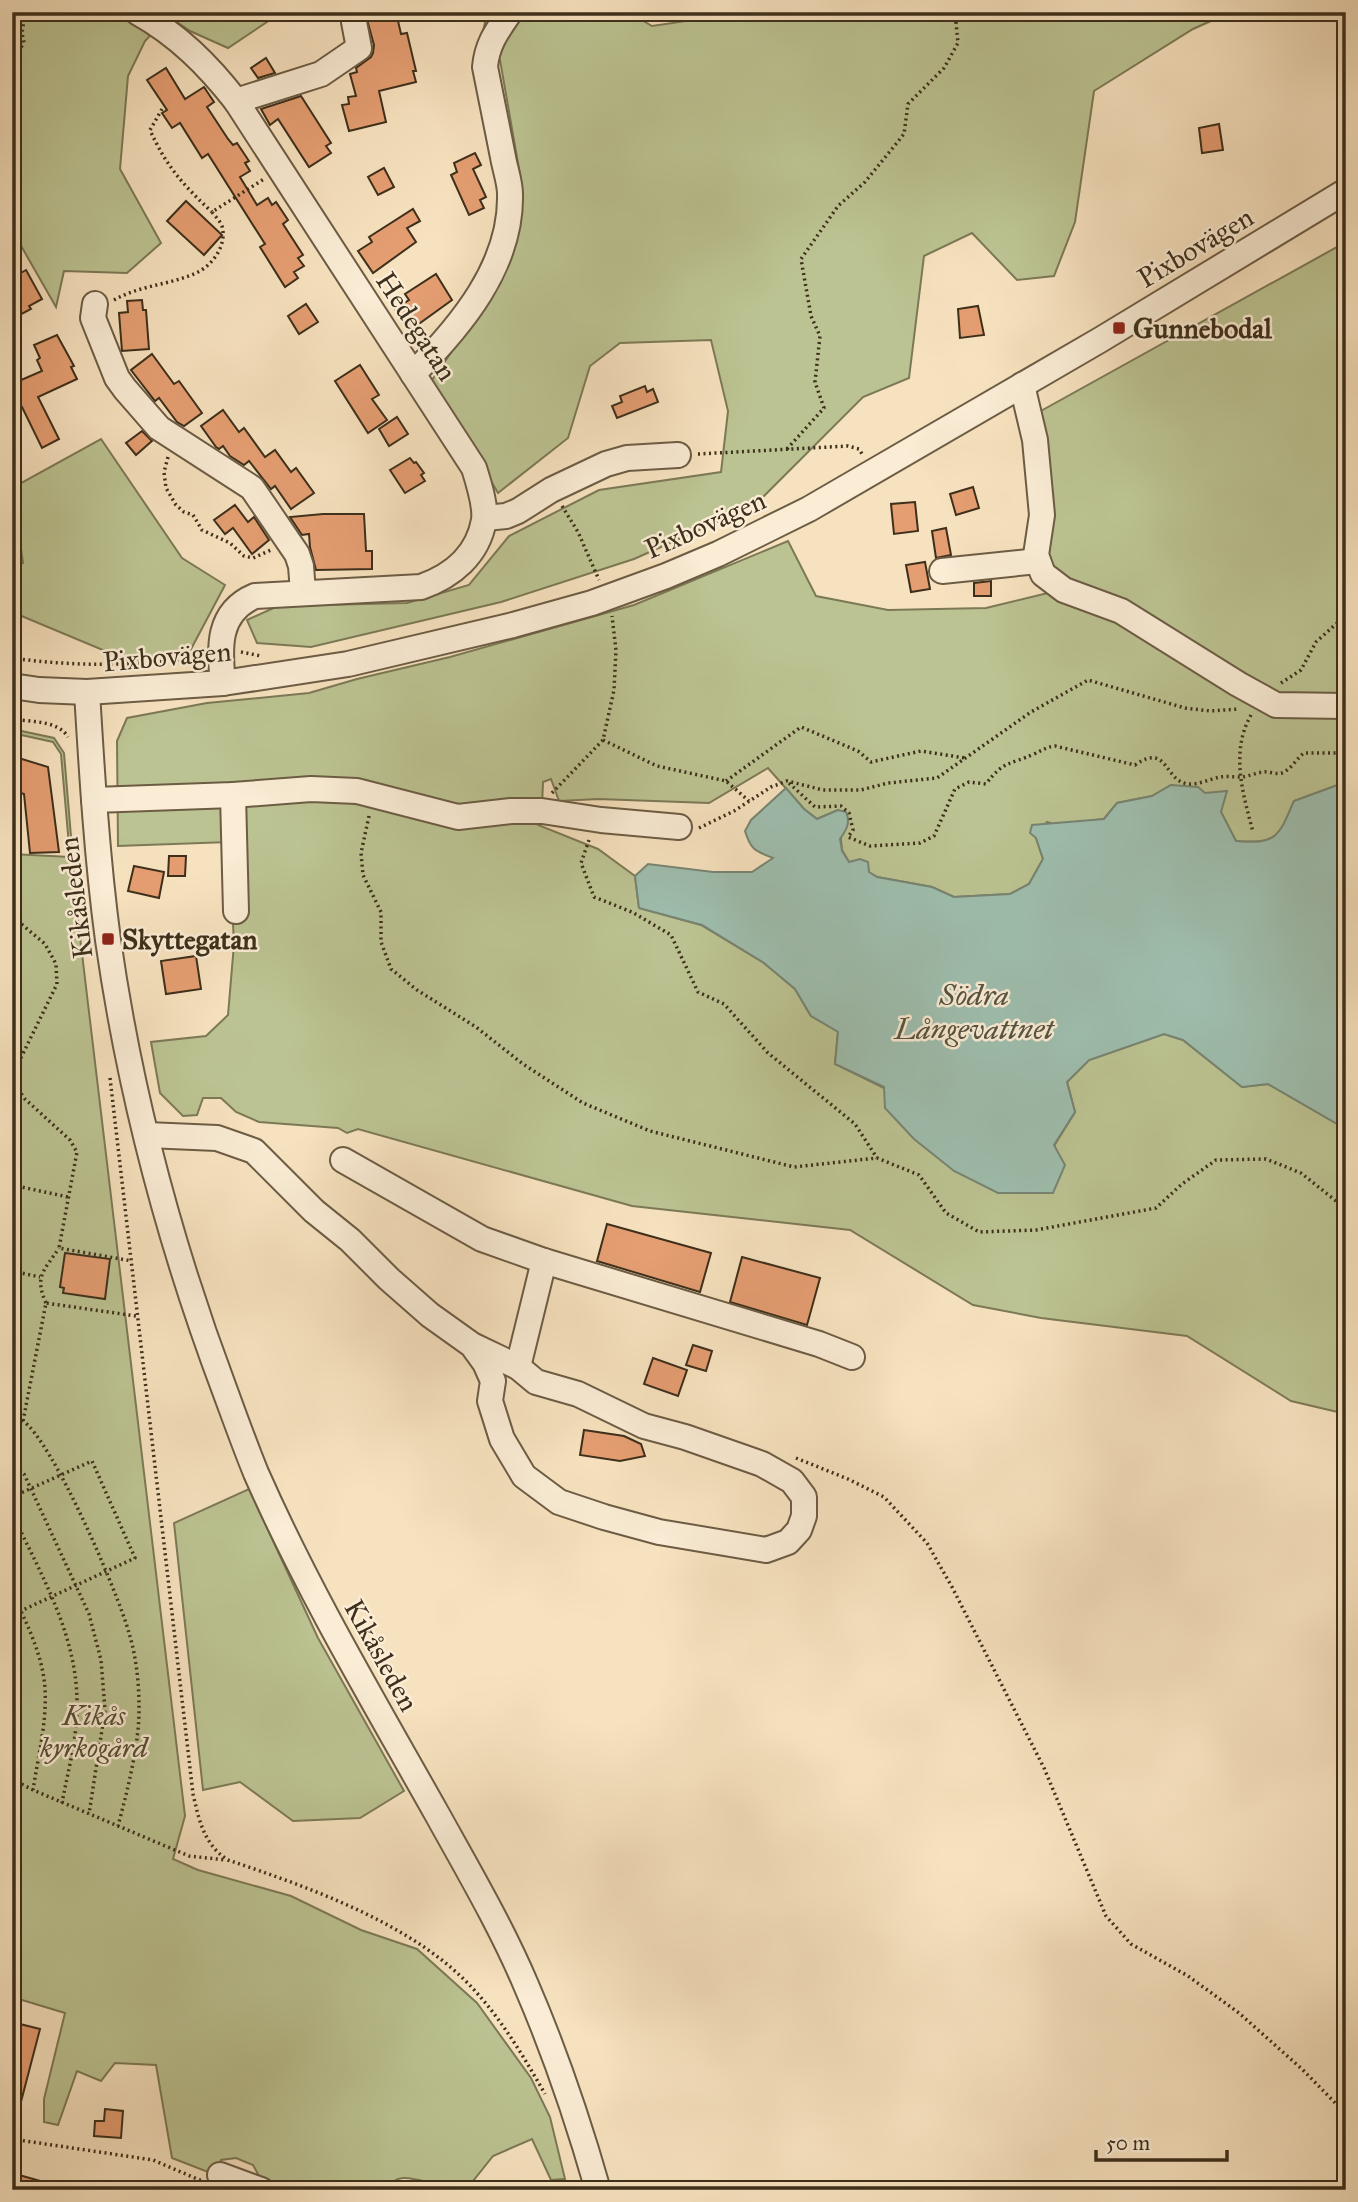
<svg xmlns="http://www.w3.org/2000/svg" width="1358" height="2202" viewBox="0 0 1358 2202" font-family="'IM FELL Great Primer',serif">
<rect width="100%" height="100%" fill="#f7e2bf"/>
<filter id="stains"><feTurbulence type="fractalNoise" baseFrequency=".00286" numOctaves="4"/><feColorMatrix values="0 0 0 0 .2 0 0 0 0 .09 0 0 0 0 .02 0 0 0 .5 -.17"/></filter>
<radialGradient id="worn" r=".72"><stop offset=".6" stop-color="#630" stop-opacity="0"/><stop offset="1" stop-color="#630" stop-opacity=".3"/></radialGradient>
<g fill="#bcc392" stroke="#7c7956" stroke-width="2">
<polygon points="12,12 282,12 228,48 190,31 168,16 145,41 128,76 120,169 161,243 127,273 64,271 56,307 12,230"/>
<polygon points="487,12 628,12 652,26 700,19 700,12 1231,12 1193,29 1094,91 1075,222 1054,276 1017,280 972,233 924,256 909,378 863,397 755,505 634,559 501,602 311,647 257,643 247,620 278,606 407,603 469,585 509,536 599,490 721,472 728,411 711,340 620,343 590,366 568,438 498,493 432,380 485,304 520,220 522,186 500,60 483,32"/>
<path d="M1346,242v540l-52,19c-15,36 -17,43 -58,40l-15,-29 -16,-19 -34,-8 -19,11 -35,7 -13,16 -48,6 -9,-3 -11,16 7,21 -14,25 -19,10 -56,3 -22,-10 -55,-10 -28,-15 -7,-12 -4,-40 -21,9 -13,-10 -36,-41 -59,35 -111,-4 -39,2 -8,-22 -8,3 -1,25 -4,18 60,24 37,27 4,32 62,17 63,38 31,26 16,27 27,15 -3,33 49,24 170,58 21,-34 -8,-30 22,-22 75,-26 19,6 59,47 26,-3 78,45v285l-55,-13 -104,-65 -146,-18 -68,-13 -123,-75 -218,-24 -274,-77 -11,4 -9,-5 -79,-6 -23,-10 -15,-14h-18l-6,17 -14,1 -23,-23 -9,-51 55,-6 22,-21 6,-71 -5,-102 -111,4 -1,-105 10,-23 80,-15 102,-10 48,-14 93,-22 184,-52 154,-64 28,55 72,14 98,-2 62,-15 -9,-181z"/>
<polygon points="101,439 182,558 225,585 190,651 129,661 12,612 12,568 23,563 12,488"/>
<path d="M12,729l42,9 10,15 14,167 107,896 -12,43 25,11 93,26 70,34 56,19 60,54 54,75 19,39 15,62 -14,1 -19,-41 -39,17 -20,25c-10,1 -20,4 -29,4 -19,0 -46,-19 -58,5h-112l-15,-14 -6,-11 -17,-7 -15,2 -4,10 -9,2 -36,-14 -16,-93 -41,-2 -14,18 -24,-10 -19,54 -14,-3v-23l21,-86 -53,-16v-1143l58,3 -9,-103 -8,-12 -41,-9z"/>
<polygon points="249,1489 318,1638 404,1791 360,1818 293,1821 240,1782 203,1790 174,1523"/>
</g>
<path fill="#9ebeae" stroke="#778573" stroke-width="2" d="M1346,782v347l-78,-45 -26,3 -59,-47 -19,-6 -75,26 -22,22 8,30 -21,33 11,20 -12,28h-55l-44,-22 -40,-32 -29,-31 -1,-21 -49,-23 3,-32 -27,-16 -16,-27 -31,-26 -62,-38 -63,-17 -4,-32 13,-12 65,8h39l21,-14c-17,-7 -22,-7 -28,-27l6,-11 35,-32 18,21 13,10 21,-9 8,2c5,11 0,18 -6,27l2,12 7,11 11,-3 8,3 1,10 8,5 55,10 22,10 56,-3 19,-10 14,-25 -7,-21 -6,-5 2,-8 72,-6 13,-16 35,-7 19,-11 27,2 7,6 22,-2 -6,21 15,29c41,4 43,-5 58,-40z"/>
<g fill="#e59e72" stroke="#3d2f1b" stroke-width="2">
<polygon points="365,12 396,12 401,34 407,33 416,71 413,71 416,82 379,91 386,122 349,131 342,105 349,104 348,97 356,96 350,74 357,72 356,68 371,57 373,53 374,45"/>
<polygon points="266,58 275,73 258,78 251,68"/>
<polygon points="166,68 185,99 204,87 214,102 207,107 228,139 233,145 237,143 249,161 245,163 250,171 240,177 257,205 268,198 272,205 276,202 288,220 283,224 303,255 298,258 304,266 294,272 298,278 285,287 260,247 265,244 208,154 202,158 180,123 172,128 162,113 167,110 147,80"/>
<polygon points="301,96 331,143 326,146 331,153 309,167 278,119 270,125 261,109"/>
<polygon points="1219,124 1223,150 1202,153 1199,128"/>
<polygon points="475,153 481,165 473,169 486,197 480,200 484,208 469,215 451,175 457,172 454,163"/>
<polygon points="384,168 394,187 378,195 368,177"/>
<polygon points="186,201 222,235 204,255 167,221"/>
<polygon points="413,209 420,221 407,228 416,242 373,273 358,251 372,242 369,237"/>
<polygon points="26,270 42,299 29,306 31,309 12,319 12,278"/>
<polygon points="436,274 452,300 409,331 395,309 409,300 405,294"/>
<polygon points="142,300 143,310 146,310 149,349 122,351 119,313 128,312 127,301"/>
<polygon points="306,304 318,322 299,334 288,316"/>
<polygon points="978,306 984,335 960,338 958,309"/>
<polygon points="57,335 74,366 71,367 77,379 38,397 59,439 42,448 22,407 18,408 12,396 12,384 42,371 37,360 40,358 34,345"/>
<polygon points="152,354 174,384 179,381 202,413 184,426 177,422 159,398 155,401 131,370"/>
<polygon points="360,365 379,395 372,399 387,420 368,433 335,381"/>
<polygon points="645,386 647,392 653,389 658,402 617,418 612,406 622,402 620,396"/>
<polygon points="223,410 239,432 244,428 265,457 275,450 291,472 296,468 314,493 291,509 275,486 271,489 249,461 244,465 230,456 223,446 219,449 216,447 201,426"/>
<polygon points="397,417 408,434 389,446 379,429"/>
<polygon points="142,431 152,441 136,455 126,443"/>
<polygon points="410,458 414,463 416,462 424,473 421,475 425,481 405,493 390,470"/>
<polygon points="973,487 979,508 956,515 950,494"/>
<polygon points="915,502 918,531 894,534 891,504"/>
<polygon points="235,505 248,522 254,517 269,540 252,554 233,528 225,534 214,520"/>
<polygon points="323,514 364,514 366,551 372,551 372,569 316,570 310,547 309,534 302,535 290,517"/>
<polygon points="946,528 951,555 936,558 932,531"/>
<polygon points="925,562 930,589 911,592 906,565"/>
<polygon points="991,581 991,596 974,596 974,583"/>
<polygon points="12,756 48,767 59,852 30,853 24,794 12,790"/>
<polygon points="169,856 186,856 185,876 168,876"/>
<polygon points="134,866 164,872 159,898 128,891"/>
<polygon points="196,956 201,989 166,994 161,961"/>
<polygon points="607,1224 711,1253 700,1292 597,1261"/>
<polygon points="65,1253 110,1259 105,1299 63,1293 64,1288 60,1287"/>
<polygon points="742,1257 820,1278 807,1325 730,1302"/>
<polygon points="693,1345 712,1351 706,1371 686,1365"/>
<polygon points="653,1358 687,1370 678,1396 644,1384"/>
<polygon points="584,1430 624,1436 641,1444 645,1456 620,1461 580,1455"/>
<polygon points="12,2022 40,2029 17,2117 12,2116"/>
<polygon points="105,2109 123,2111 121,2138 94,2136 95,2121 104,2121"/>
<polygon points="12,2173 58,2186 57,2190 12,2190"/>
</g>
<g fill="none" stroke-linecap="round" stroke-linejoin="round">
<defs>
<g id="minor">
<path d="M137,12c41,23 71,53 99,89l238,367c5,16 12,38 10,52 -6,35 -32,56 -63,67l-166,9c-38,16 -36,52 -32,87"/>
<polyline points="236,101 321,74 359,48 354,22"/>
<polyline points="95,304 93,318 117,378 125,389 159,428 252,488 297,554 301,566 303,592"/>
<path d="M413,374c48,-48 99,-109 97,-180 0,-12 -5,-25 -7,-37 -6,-30 -12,-60 -18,-90 2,-23 12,-36 25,-55"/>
<polyline points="1022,385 1035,440 1042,515 1036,555 1043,574 1064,590 1121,611 1238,684 1276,705 1346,706"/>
<polyline points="485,518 506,516 518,511 551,490 606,464 627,458 678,455"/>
<polyline points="942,571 1038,561"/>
<polyline points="12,686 39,690 87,692 223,683 348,664 513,625 592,603 666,576 718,554 809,509 1100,340 1346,191"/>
<path d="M87,692c5,83 10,166 21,248 22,154 62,305 117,451 10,27 20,55 31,82 52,118 118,229 181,341 31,56 64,112 89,171 29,67 52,135 72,205"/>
<polyline points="233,795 236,911"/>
<polyline points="94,800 233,795 311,789 357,791 458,817 511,811 542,811 601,820 679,827"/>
<polyline points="147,1135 217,1138 254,1151 314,1211 350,1240 389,1279 430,1315 472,1345 518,1367 536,1382 578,1394 644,1426 685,1437 762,1464 792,1481 804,1497 804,1516 799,1530 788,1542 766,1550 659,1532 604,1517 559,1502 524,1476 502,1439 490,1401 493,1381 485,1363 472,1345"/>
<polyline points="343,1160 482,1239 544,1261 819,1344 852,1357"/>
<polyline points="518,1367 544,1261"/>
<polyline points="220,2175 261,2190"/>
</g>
</defs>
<use href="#minor" stroke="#6c5c44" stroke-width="28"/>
<g stroke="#3d2f1b" stroke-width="3.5" stroke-dasharray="2 3.5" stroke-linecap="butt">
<polyline points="186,20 193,12"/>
<polyline points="12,52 19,50 24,43 22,33 24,20 16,12"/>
<path d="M162,109l-12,21c16,36 34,56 62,82"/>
<path d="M114,300c26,-15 57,-15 84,-28 16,-8 29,-28 24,-46 -2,-5 -7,-10 -10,-14l52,-33"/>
<polyline points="787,449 824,408 815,382 820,336 811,316 801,259 838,206 865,182 904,134 908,104 944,68 958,43 955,12"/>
<polyline points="698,454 848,446 859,449 862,454"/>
<polyline points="168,457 164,472 166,488 176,505 184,512 193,515 202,530 230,543 244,556 253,558 271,550"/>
<polyline points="562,506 578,532 599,580"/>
<polyline points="241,652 261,656"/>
<path d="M12,658c64,9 127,8 190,-1"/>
<polyline points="1281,683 1301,670 1316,642 1346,615"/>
<path d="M1251,715c-21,37 -8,79 2,117"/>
<path d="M12,719c18,3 46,1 56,18"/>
<polyline points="603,740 657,766 726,781 749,801"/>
<polyline points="726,781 801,727 858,751 871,762 921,751 965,758"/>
<path d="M789,783l26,24 26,-1 8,7 4,17 -5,7 22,9 50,-3 14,-7 21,-47 14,-7 17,2c18,-24 24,-19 48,-30 9,-4 12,-7 21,-8l80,19c33,-23 29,16 53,19 10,1 22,-5 32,-7 7,-1 15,0 22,0 7,-1 14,-4 21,-5 7,-1 15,4 21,0 8,-4 13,-14 20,-19h42"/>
<polyline points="552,793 603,740 614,690 616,650 612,616"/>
<polyline points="369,816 361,853 363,875 381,912 381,942 391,969 417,990 476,1027 523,1064 583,1103 650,1131 794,1167 877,1158 919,1175 946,1213 979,1232 1036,1230 1156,1208 1182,1184 1216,1160 1266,1159 1301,1173 1346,1209"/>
<polyline points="699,828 734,811 771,787 787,781 823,790 861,790 888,783 937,778 1031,712 1088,680 1185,708 1210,711 1239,709"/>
<polyline points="589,840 581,863 594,897 632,912 671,935 698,992 724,1004 768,1053 855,1124 877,1158"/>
<polyline points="12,919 19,922 45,944 56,964 57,984 12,1076"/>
<path d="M110,1078l83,716c6,26 11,51 35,66 83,28 189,65 248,132 28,31 49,67 69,102"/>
<polyline points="12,1080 25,1099 70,1140 77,1152 59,1248 132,1261"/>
<polyline points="12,1185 68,1197"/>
<polyline points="12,1271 40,1277"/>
<path d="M46,1303c-12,-27 -2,-32 13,-55"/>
<path d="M12,1416c4,2 7,2 10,4 31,21 96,173 107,213 7,23 10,49 10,73 1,36 -12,86 -21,120"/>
<polyline points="23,1421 46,1303 136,1316"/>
<polyline points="796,1458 848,1479 884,1497 927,1543 952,1587 1044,1768 1106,1916 1131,1944 1188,1976 1239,2013 1303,2070 1346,2114"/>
<polyline points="12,1462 24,1474 89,1614 101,1660 105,1710 89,1814"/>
<polyline points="12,1497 92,1461 135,1558 12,1615"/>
<path d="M12,1513c29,62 66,123 65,193 0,33 -9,65 -15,97"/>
<path d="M12,1592c14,30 31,63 33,97 2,33 -7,68 -12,101"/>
<polyline points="12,1779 33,1790 189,1856 226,1860"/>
<polyline points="12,2139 153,2160 202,2181"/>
</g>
<use href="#minor" stroke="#faecd5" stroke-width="24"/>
</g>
<g fill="#8f2418" stroke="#faecd5" stroke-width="2.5">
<rect x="1112" y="321" width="14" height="14" rx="3.5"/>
<rect x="101" y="932" width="14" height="14" rx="3.5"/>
</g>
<g text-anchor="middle" stroke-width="5" stroke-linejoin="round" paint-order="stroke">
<g font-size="28" fill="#3d2f1b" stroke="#faecd5">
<text transform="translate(1195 247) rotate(-31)" y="10">Pixbovägen</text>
<text transform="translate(417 326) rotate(57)" y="10">Hedegatan</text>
<text transform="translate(705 524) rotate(-24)" y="10">Pixbovägen</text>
<text transform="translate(167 656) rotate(-5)" y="10">Pixbovägen</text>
<text transform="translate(75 898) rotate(-97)" y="10">Kikåsleden</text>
<text transform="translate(382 1655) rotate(61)" y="10">Kikåsleden</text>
</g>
<g font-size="28" font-weight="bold" fill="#3d2f1b" stroke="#faecd5" text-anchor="start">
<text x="1133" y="338">Gunnebodal</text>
<text x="122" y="949">Skyttegatan</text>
</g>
<g font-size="28" font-style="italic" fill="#564d33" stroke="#faecd5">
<text x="94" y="1725">Kikås<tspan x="94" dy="32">kyrkogård</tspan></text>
</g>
<g font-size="30" font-style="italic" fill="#555340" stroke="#faecd5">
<text x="974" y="1005">Södra<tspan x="974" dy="34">Långevattnet</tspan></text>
</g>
</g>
<rect width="1358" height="2202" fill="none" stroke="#f7e2bf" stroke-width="42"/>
<rect x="14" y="14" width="1330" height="2174" fill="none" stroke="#3d2f1b" stroke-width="3.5"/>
<rect x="21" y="21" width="1316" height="2160" fill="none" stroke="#3d2f1b" stroke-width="2"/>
<path d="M1096 2150v10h131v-10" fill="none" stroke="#3d2f1b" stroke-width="3.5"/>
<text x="1106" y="2150" font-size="21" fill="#3d2f1b" stroke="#faecd5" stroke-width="5" paint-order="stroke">50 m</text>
<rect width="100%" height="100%" filter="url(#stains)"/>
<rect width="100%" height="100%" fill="url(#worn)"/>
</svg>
